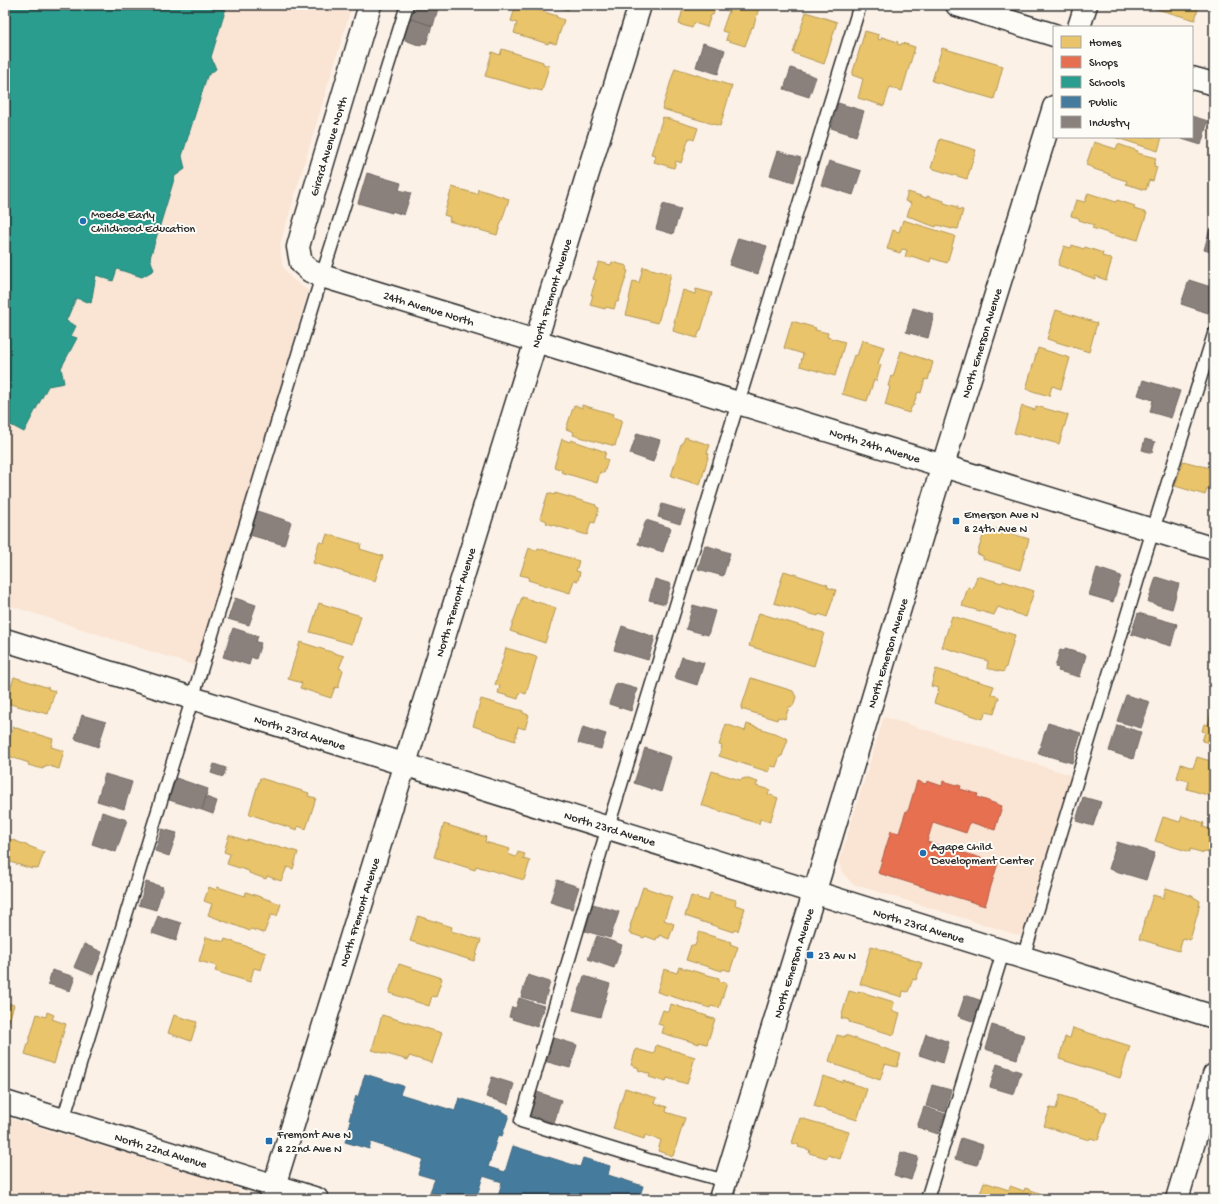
<svg xmlns="http://www.w3.org/2000/svg" width="1219" height="1204" viewBox="0 0 1219 1204" font-family="'Gochi Hand',sans-serif">
<rect width="100%" height="100%" fill="#fcf1e7"/>
<filter id="ink" filterUnits="userSpaceOnUse"><feTurbulence type="fractalNoise" baseFrequency=".025" numOctaves="2"/><feDisplacementMap in="SourceGraphic" scale="8" xChannelSelector="R" yChannelSelector="G"/><feConvolveMatrix kernelMatrix="1 2 1 2 8 2 1 2 1" color-interpolation-filters="sRGB"/></filter>
<g filter="url(#ink)">
<g fill="#fae4d3">
<polygon points="5,5 352,5 280,244 282,265 291,278 308,291 199,667 5,604"/>
<polygon points="884,717 1071,775 1021,936 853,884 842,872 839,862"/>
<polygon points="5,1117 232,1186 241,1192 246,1199 5,1199"/>
</g>
<g fill="#e9c46a" stroke="#b09657">
<polygon points="516,5 523,5 557,16 556,17 564,20 556,44 549,42 548,44 514,33 517,23 511,21"/>
<polygon points="554,5 570,5 568,10 554,6"/>
<polygon points="684,5 716,5 713,15 711,15 707,27 694,23 692,28 679,24"/>
<polygon points="731,5 760,5 753,28 752,27 745,46 726,40 728,33 722,31"/>
<polygon points="1153,5 1199,5 1195,20 1153,8"/>
<polygon points="806,12 837,22 824,64 793,53"/>
<polygon points="865,31 879,35 878,39 881,40 882,37 898,42 897,44 901,45 902,43 915,47 902,91 890,87 884,106 858,98 863,79 852,75"/>
<polygon points="942,48 1003,66 994,99 932,81"/>
<polygon points="502,49 543,62 543,64 549,66 542,91 534,89 534,90 485,76 492,52 500,55"/>
<polygon points="675,68 732,86 720,126 662,109"/>
<polygon points="663,117 698,128 694,140 689,138 681,163 676,161 674,168 654,162 656,155 651,154"/>
<polygon points="1114,137 1162,137 1158,151"/>
<polygon points="940,139 976,150 967,179 931,168"/>
<polygon points="1094,142 1116,149 1118,144 1138,151 1137,153 1156,158 1154,166 1157,167 1153,181 1149,180 1146,190 1126,184 1127,181 1108,175 1109,174 1094,169 1094,168 1086,165"/>
<polygon points="452,187 477,194 478,189 509,199 497,235 449,221 450,217 444,215"/>
<polygon points="908,192 927,198 927,196 944,201 944,203 958,207 957,209 963,210 958,229 952,228 952,229 937,225 936,227 919,221 920,220 907,216 911,203 905,201"/>
<polygon points="1088,193 1116,202 1117,200 1135,206 1134,209 1147,213 1138,240 1124,236 1124,238 1092,228 1094,225 1079,220 1079,218 1071,216 1076,200 1085,202"/>
<polygon points="903,220 955,236 947,263 931,258 930,262 911,256 910,258 905,257 907,250 902,249 900,253 887,249 893,230 899,232"/>
<polygon points="1072,245 1084,249 1085,247 1103,253 1102,256 1112,259 1106,280 1095,276 1095,279 1058,265 1064,246 1071,248"/>
<polygon points="599,262 611,265 612,262 627,266 626,270 628,271 618,302 616,302 614,309 606,307 605,309 590,305 593,295 591,295 596,280 593,279"/>
<polygon points="643,267 671,274 658,323 626,315 630,300 629,299 633,281 639,283"/>
<polygon points="696,289 712,293 701,330 700,330 697,338 673,331 675,322 674,322 683,290 695,294"/>
<polygon points="1056,310 1097,323 1089,352 1047,339"/>
<polygon points="792,321 816,328 815,330 828,333 827,337 845,342 835,376 800,366 803,354 784,348"/>
<polygon points="862,340 884,347 878,364 881,365 876,381 874,380 867,401 842,394 854,355 857,356"/>
<polygon points="1038,348 1070,358 1061,389 1052,386 1049,396 1026,389"/>
<polygon points="901,351 933,362 928,380 925,379 921,393 918,392 913,406 912,406 909,413 885,405 890,387 888,386 891,376 893,377"/>
<polygon points="574,405 582,408 582,405 613,414 612,417 622,420 615,446 604,443 604,444 573,435 574,432 566,429"/>
<polygon points="1022,406 1035,410 1036,406 1068,415 1059,444 1030,436 1030,437 1014,433"/>
<polygon points="685,437 710,445 707,453 709,454 700,485 671,476 681,444 682,445"/>
<polygon points="562,439 570,442 571,440 606,452 604,458 608,460 604,473 600,472 597,483 561,472 562,470 554,467"/>
<polygon points="1183,461 1214,469 1212,476 1214,477 1214,491 1207,489 1205,495 1175,486"/>
<polygon points="548,493 555,495 555,493 596,505 596,507 599,508 595,523 591,522 587,535 546,523 547,521 540,518"/>
<polygon points="986,527 992,529 992,528 1029,539 1020,570 983,559 983,556 977,554"/>
<polygon points="327,534 361,544 360,549 383,556 375,581 313,563 319,542 324,543"/>
<polygon points="529,548 537,551 538,548 579,561 576,571 580,572 578,581 574,580 570,593 528,580 529,577 520,575"/>
<polygon points="784,571 828,585 827,587 836,590 827,617 819,614 818,616 774,603"/>
<polygon points="977,576 1002,583 1003,581 1034,591 1026,617 998,607 994,615 962,606 968,587 973,589"/>
<polygon points="522,597 556,608 545,643 510,631"/>
<polygon points="319,603 361,616 356,633 355,633 352,644 310,632"/>
<polygon points="759,613 824,633 814,666 749,646"/>
<polygon points="952,616 1015,635 1006,667 1003,672 987,668 988,661 942,647"/>
<polygon points="300,642 344,656 339,668 343,670 338,688 335,687 331,698 300,688 302,683 288,679"/>
<polygon points="506,648 537,657 526,694 520,692 518,699 498,693 500,686 495,685"/>
<polygon points="1214,650 1214,663 1211,661"/>
<polygon points="936,669 994,686 991,694 999,697 994,714 986,712 983,719 934,703 939,688 931,686"/>
<polygon points="14,677 49,688 48,689 55,691 48,714 6,703"/>
<polygon points="751,678 793,691 796,697 793,706 789,707 785,719 778,717 777,720 741,709"/>
<polygon points="481,699 523,711 523,713 529,715 525,729 518,727 515,741 497,735 497,734 473,726"/>
<polygon points="1212,710 1214,710 1214,744 1202,741 1205,732 1202,731 1204,724 1208,725"/>
<polygon points="726,724 745,731 747,724 780,735 780,736 788,739 782,756 780,756 776,767 771,766 769,772 719,756 722,746 719,745"/>
<polygon points="13,727 53,739 51,747 64,751 59,769 46,765 45,768 43,767 43,769 28,765 29,763 5,755"/>
<polygon points="1197,757 1214,762 1214,797 1187,789 1189,781 1177,778 1181,764 1193,768"/>
<polygon points="712,771 740,780 745,778 758,782 756,786 770,790 768,794 778,798 770,822 760,819 759,824 701,805"/>
<polygon points="260,778 309,793 308,796 316,798 306,829 298,826 297,830 249,814"/>
<polygon points="1182,816 1204,823 1203,827 1214,830 1214,850 1213,854 1205,852 1204,853 1190,849 1190,852 1155,841 1163,817 1180,822"/>
<polygon points="444,824 486,837 485,842 510,849 508,854 516,857 518,852 525,854 523,859 530,861 524,880 476,866 475,870 434,857"/>
<polygon points="229,835 247,841 247,839 274,847 274,845 298,852 293,869 287,867 281,881 267,876 266,879 249,873 249,871 227,864 230,854 224,852"/>
<polygon points="5,837 44,852 38,869 32,867 32,869 7,861 5,865"/>
<polygon points="209,887 216,890 217,887 245,896 246,892 281,904 277,916 271,915 264,933 251,929 250,931 208,915 212,904 204,901"/>
<polygon points="643,887 672,897 664,920 674,924 669,939 659,935 659,938 657,937 656,940 645,936 644,938 629,933 631,926 630,926"/>
<polygon points="1166,888 1192,896 1200,901 1198,912 1190,940 1183,938 1179,951 1139,939 1153,895 1163,898"/>
<polygon points="710,893 736,900 735,905 745,908 738,931 734,930 733,932 685,916 691,896 708,901"/>
<polygon points="418,916 452,927 451,931 481,940 474,961 410,941"/>
<polygon points="699,932 731,942 730,944 738,947 730,971 723,969 722,971 686,960 691,945 695,946"/>
<polygon points="206,937 224,942 225,939 266,953 261,970 254,968 250,982 215,971 217,966 199,961"/>
<polygon points="871,946 922,963 916,980 913,979 908,992 903,991 902,997 860,984"/>
<polygon points="399,964 442,978 436,997 432,996 429,1006 389,993"/>
<polygon points="679,967 719,978 719,981 727,983 719,1008 711,1006 710,1008 657,992 664,969 677,973"/>
<polygon points="849,991 857,993 858,991 894,1002 892,1011 900,1013 894,1035 849,1022 849,1020 841,1018"/>
<polygon points="5,1002 14,1005 5,1033"/>
<polygon points="671,1004 707,1016 707,1017 715,1019 707,1044 699,1042 699,1044 662,1033 664,1026 658,1024 663,1010 669,1012"/>
<polygon points="47,1012 54,1015 52,1019 66,1024 54,1064 25,1054 37,1014 46,1017"/>
<polygon points="174,1015 197,1022 191,1041 168,1033"/>
<polygon points="382,1015 442,1033 432,1063 409,1056 408,1060 372,1050"/>
<polygon points="1073,1028 1130,1046 1120,1078 1059,1059 1065,1037 1070,1038"/>
<polygon points="837,1035 845,1037 845,1035 901,1054 897,1067 885,1064 880,1080 836,1065 836,1064 829,1061"/>
<polygon points="656,1045 695,1057 687,1084 667,1078 666,1082 649,1077 650,1074 638,1070 639,1068 631,1065 636,1049 654,1054"/>
<polygon points="823,1076 842,1082 843,1080 867,1089 857,1120 814,1106"/>
<polygon points="625,1088 657,1098 655,1103 667,1107 666,1112 685,1118 673,1156 658,1151 661,1140 645,1135 644,1139 613,1129"/>
<polygon points="1060,1095 1099,1108 1099,1110 1107,1113 1098,1140 1090,1138 1089,1140 1044,1126 1050,1108 1056,1109"/>
<polygon points="800,1118 849,1132 840,1159 828,1155 827,1158 809,1153 810,1150 798,1147 799,1145 792,1143"/>
<polygon points="984,1182 1009,1190 1010,1186 1024,1191 1025,1188 1045,1195 1044,1199 978,1199"/>
</g>
<polygon fill="#e76f51" stroke="#af5b46" points="917,781 926,784 927,781 942,786 943,781 961,786 960,789 978,794 977,797 1002,806 995,830 970,822 966,833 933,822 927,842 998,863 985,906 878,873 891,831 899,833 906,811 908,811"/>
<polygon fill="#2a9d8f" stroke="#2a7b71" points="5,5 227,5 211,57 216,69 207,76 182,156 185,169 175,176 150,258 154,270 142,277 117,269 113,281 96,275 91,303 76,298 66,321 76,326 71,336 77,338 61,368 64,383 48,386 24,432 5,422 7,418 5,417"/>
<polygon fill="#457b9d" stroke="#3d637b" points="365,1074 403,1086 400,1094 455,1111 459,1098 502,1111 502,1112 509,1115 502,1136 498,1135 488,1167 505,1172 513,1146 580,1167 583,1158 610,1166 608,1175 643,1186 639,1199 507,1199 498,1196 502,1182 483,1176 476,1199 451,1199 430,1192 435,1179 418,1174 423,1159 371,1142 369,1149 345,1142 351,1121 349,1120 356,1096 358,1097"/>
<g fill="#8a817c" stroke="#6e6764">
<polygon points="413,5 439,5 433,26 409,18"/>
<polygon points="409,18 432,26 426,44 422,43 421,46 405,40 406,38 402,37"/>
<polygon points="703,43 725,50 718,74 696,67"/>
<polygon points="791,68 816,77 809,97 784,89"/>
<polygon points="838,103 864,111 856,136 831,128"/>
<polygon points="1192,116 1208,121 1201,145 1182,139 1183,137 1192,137"/>
<polygon points="778,151 801,158 794,182 770,175"/>
<polygon points="829,161 861,171 853,195 821,185"/>
<polygon points="367,173 401,183 399,190 411,193 404,215 392,211 392,213 358,203"/>
<polygon points="663,204 681,209 673,234 656,229"/>
<polygon points="1210,228 1214,229 1214,253 1204,250"/>
<polygon points="738,238 767,246 758,274 729,265"/>
<polygon points="1189,280 1214,288 1214,295 1208,313 1181,304"/>
<polygon points="913,308 934,314 928,338 906,332"/>
<polygon points="1143,380 1180,391 1171,418 1150,412 1153,400 1138,395"/>
<polygon points="637,433 660,440 653,462 630,454"/>
<polygon points="1145,439 1155,442 1152,453 1142,450"/>
<polygon points="662,504 685,511 680,524 658,517"/>
<polygon points="257,511 291,522 284,545 250,535"/>
<polygon points="646,520 671,528 663,552 638,544"/>
<polygon points="705,545 730,553 723,576 698,569"/>
<polygon points="1097,568 1121,576 1113,602 1089,595"/>
<polygon points="1156,577 1179,584 1172,609 1148,602"/>
<polygon points="655,579 671,584 665,604 649,600"/>
<polygon points="235,598 256,605 249,625 228,619"/>
<polygon points="693,605 715,611 708,635 686,629"/>
<polygon points="1138,613 1177,624 1171,646 1131,634"/>
<polygon points="622,626 655,637 648,660 614,650"/>
<polygon points="233,628 258,636 256,642 261,643 256,659 251,657 249,665 223,657"/>
<polygon points="1065,649 1086,655 1080,677 1058,671 1059,668 1055,667 1060,650 1065,651"/>
<polygon points="682,657 704,663 697,685 675,678"/>
<polygon points="616,683 637,689 631,711 609,704"/>
<polygon points="1126,695 1150,702 1141,728 1117,721"/>
<polygon points="82,715 106,722 98,747 75,739"/>
<polygon points="1048,723 1081,733 1072,763 1038,753"/>
<polygon points="1117,725 1141,732 1133,759 1109,751"/>
<polygon points="583,727 606,734 601,749 578,743"/>
<polygon points="645,748 671,757 661,792 634,783"/>
<polygon points="214,764 226,768 223,777 211,773"/>
<polygon points="105,774 132,782 124,809 97,801"/>
<polygon points="176,778 208,789 202,810 169,800"/>
<polygon points="206,797 217,801 213,814 202,810"/>
<polygon points="1083,797 1101,802 1093,826 1076,821"/>
<polygon points="102,812 127,820 116,852 92,844"/>
<polygon points="162,829 177,833 169,856 155,851"/>
<polygon points="1117,842 1155,853 1146,880 1109,869"/>
<polygon points="557,880 579,887 572,909 550,902"/>
<polygon points="146,882 163,887 156,910 139,905"/>
<polygon points="593,904 619,912 610,938 585,931"/>
<polygon points="158,916 181,923 176,941 152,933"/>
<polygon points="597,936 622,945 614,968 588,959"/>
<polygon points="84,944 102,952 93,975 74,967"/>
<polygon points="52,970 75,977 70,991 48,984"/>
<polygon points="528,975 550,982 544,1003 521,997"/>
<polygon points="584,976 610,984 600,1017 573,1010"/>
<polygon points="965,995 982,1001 975,1022 958,1016"/>
<polygon points="519,998 544,1006 537,1027 512,1019 513,1018 509,1017 512,1007 516,1008"/>
<polygon points="992,1025 1024,1035 1017,1059 985,1049"/>
<polygon points="926,1034 949,1042 943,1063 919,1055"/>
<polygon points="551,1037 577,1045 570,1068 544,1061"/>
<polygon points="997,1064 1021,1072 1014,1094 990,1087"/>
<polygon points="492,1077 514,1084 508,1104 486,1097"/>
<polygon points="932,1085 951,1090 945,1112 926,1106"/>
<polygon points="534,1091 561,1100 554,1123 527,1114"/>
<polygon points="924,1107 945,1114 938,1134 917,1127"/>
<polygon points="961,1138 983,1145 977,1165 955,1159"/>
<polygon points="901,1152 918,1157 911,1180 894,1175"/>
</g>
<g fill="none" stroke-linecap="round" stroke-linejoin="round">
<defs>
<g id="lane">
<polyline points="1023,958 1144,559 1214,334"/>
<polyline points="63,1120 322,276 407,5"/>
<polyline points="726,1181 648,1160 521,1121 608,827 860,5"/>
<polyline points="927,1199 1003,952"/>
</g>
<g id="street">
<polyline points="370,5 303,229 298,247 301,263 310,271 322,276 559,348 1214,549"/>
<polyline points="957,5 1054,35"/>
<polyline points="1192,78 1214,84"/>
<polyline points="5,640 192,698 1214,1017"/>
<polyline points="5,1102 317,1199"/>
<polyline points="1177,1199 1214,1075"/>
</g>
<g id="secondary">
<polyline points="1079,27 1086,5"/>
<polyline points="270,1199 640,5"/>
<polyline points="720,1199 820,874 943,465 1054,107"/>
</g>
</defs>
<use href="#lane" stroke="#2b2b2b" stroke-width="15"/>
<use href="#street" stroke="#2b2b2b" stroke-width="25"/>
<use href="#secondary" stroke="#2b2b2b" stroke-width="25"/>
<use href="#lane" stroke="#fdfcf7" stroke-width="12"/>
<use href="#street" stroke="#fdfcf7" stroke-width="22"/>
<use href="#secondary" stroke="#fdfcf7" stroke-width="22"/>
</g>
</g>
<g fill="#1f6fb2" stroke="#fdfcf7" stroke-width="1.5">
<circle cx="83" cy="221" r="4"/>
<rect x="952" y="517" width="8" height="8" rx="2"/>
<circle cx="923" cy="853" r="4"/>
<rect x="806" y="951" width="8" height="8" rx="2"/>
<rect x="265" y="1137" width="8" height="8" rx="2"/>
</g>
<g text-anchor="middle" stroke-width="4" stroke-linejoin="round" paint-order="stroke">
<g font-size="12" fill="#2b2b2b" stroke="#fdfcf7">
<text transform="translate(328 146) rotate(-73)" y="4">Girard Avenue North</text>
<text transform="translate(551 293) rotate(-73)" y="4">North Fremont Avenue</text>
<text transform="translate(429 308) rotate(17)" y="4">24th Avenue North</text>
<text transform="translate(981 343) rotate(-73)" y="4">North Emerson Avenue</text>
<text transform="translate(875 445) rotate(17)" y="4">North 24th Avenue</text>
<text transform="translate(455 602) rotate(-73)" y="4">North Fremont Avenue</text>
<text transform="translate(887 653) rotate(-73)" y="4">North Emerson Avenue</text>
<text transform="translate(300 732) rotate(17)" y="4">North 23rd Avenue</text>
<text transform="translate(610 828) rotate(17)" y="4">North 23rd Avenue</text>
<text transform="translate(359 912) rotate(-73)" y="4">North Fremont Avenue</text>
<text transform="translate(919 925) rotate(17)" y="4">North 23rd Avenue</text>
<text transform="translate(793 963) rotate(-73)" y="4">North Emerson Avenue</text>
<text transform="translate(161 1150) rotate(17)" y="4">North 22nd Avenue</text>
</g>
<g font-size="12" fill="#2b2b2b" stroke="#fdfcf7" text-anchor="start">
<text x="91" y="218">Moede Early<tspan x="91" dy="14">Childhood Education</tspan></text>
<text x="964" y="518">Emerson Ave N<tspan x="964" dy="14">&amp; 24th Ave N</tspan></text>
<text x="931" y="850">Agape Child<tspan x="931" dy="14">Development Center</tspan></text>
<text x="818" y="959">23 Av N</text>
<text x="277" y="1138">Fremont Ave N<tspan x="277" dy="14">&amp; 22nd Ave N</tspan></text>
</g>
</g>
<rect width="1219" height="1204" fill="none" stroke="#fdfcf7" stroke-width="20"/>
<rect x="10" y="10" width="1199" height="1184" fill="none" stroke="#2b2b2b" stroke-width="1.5" filter="url(#ink)"/>
<rect x="1053" y="26" width="140" height="112" fill="#fdfcf7" stroke="#a9a8a5"/>
<rect x="1061" y="36" width="20" height="12" fill="#e9c46a" stroke="#a9a8a5"/>
<text x="1089" y="46" font-size="12" fill="#2b2b2b">Homes</text>
<rect x="1061" y="56" width="20" height="12" fill="#e76f51" stroke="#a9a8a5"/>
<text x="1089" y="66" font-size="12" fill="#2b2b2b">Shops</text>
<rect x="1061" y="76" width="20" height="12" fill="#2a9d8f" stroke="#a9a8a5"/>
<text x="1089" y="86" font-size="12" fill="#2b2b2b">Schools</text>
<rect x="1061" y="96" width="20" height="12" fill="#457b9d" stroke="#a9a8a5"/>
<text x="1089" y="106" font-size="12" fill="#2b2b2b">Public</text>
<rect x="1061" y="116" width="20" height="12" fill="#8a817c" stroke="#a9a8a5"/>
<text x="1089" y="126" font-size="12" fill="#2b2b2b">Industry</text>
</svg>
